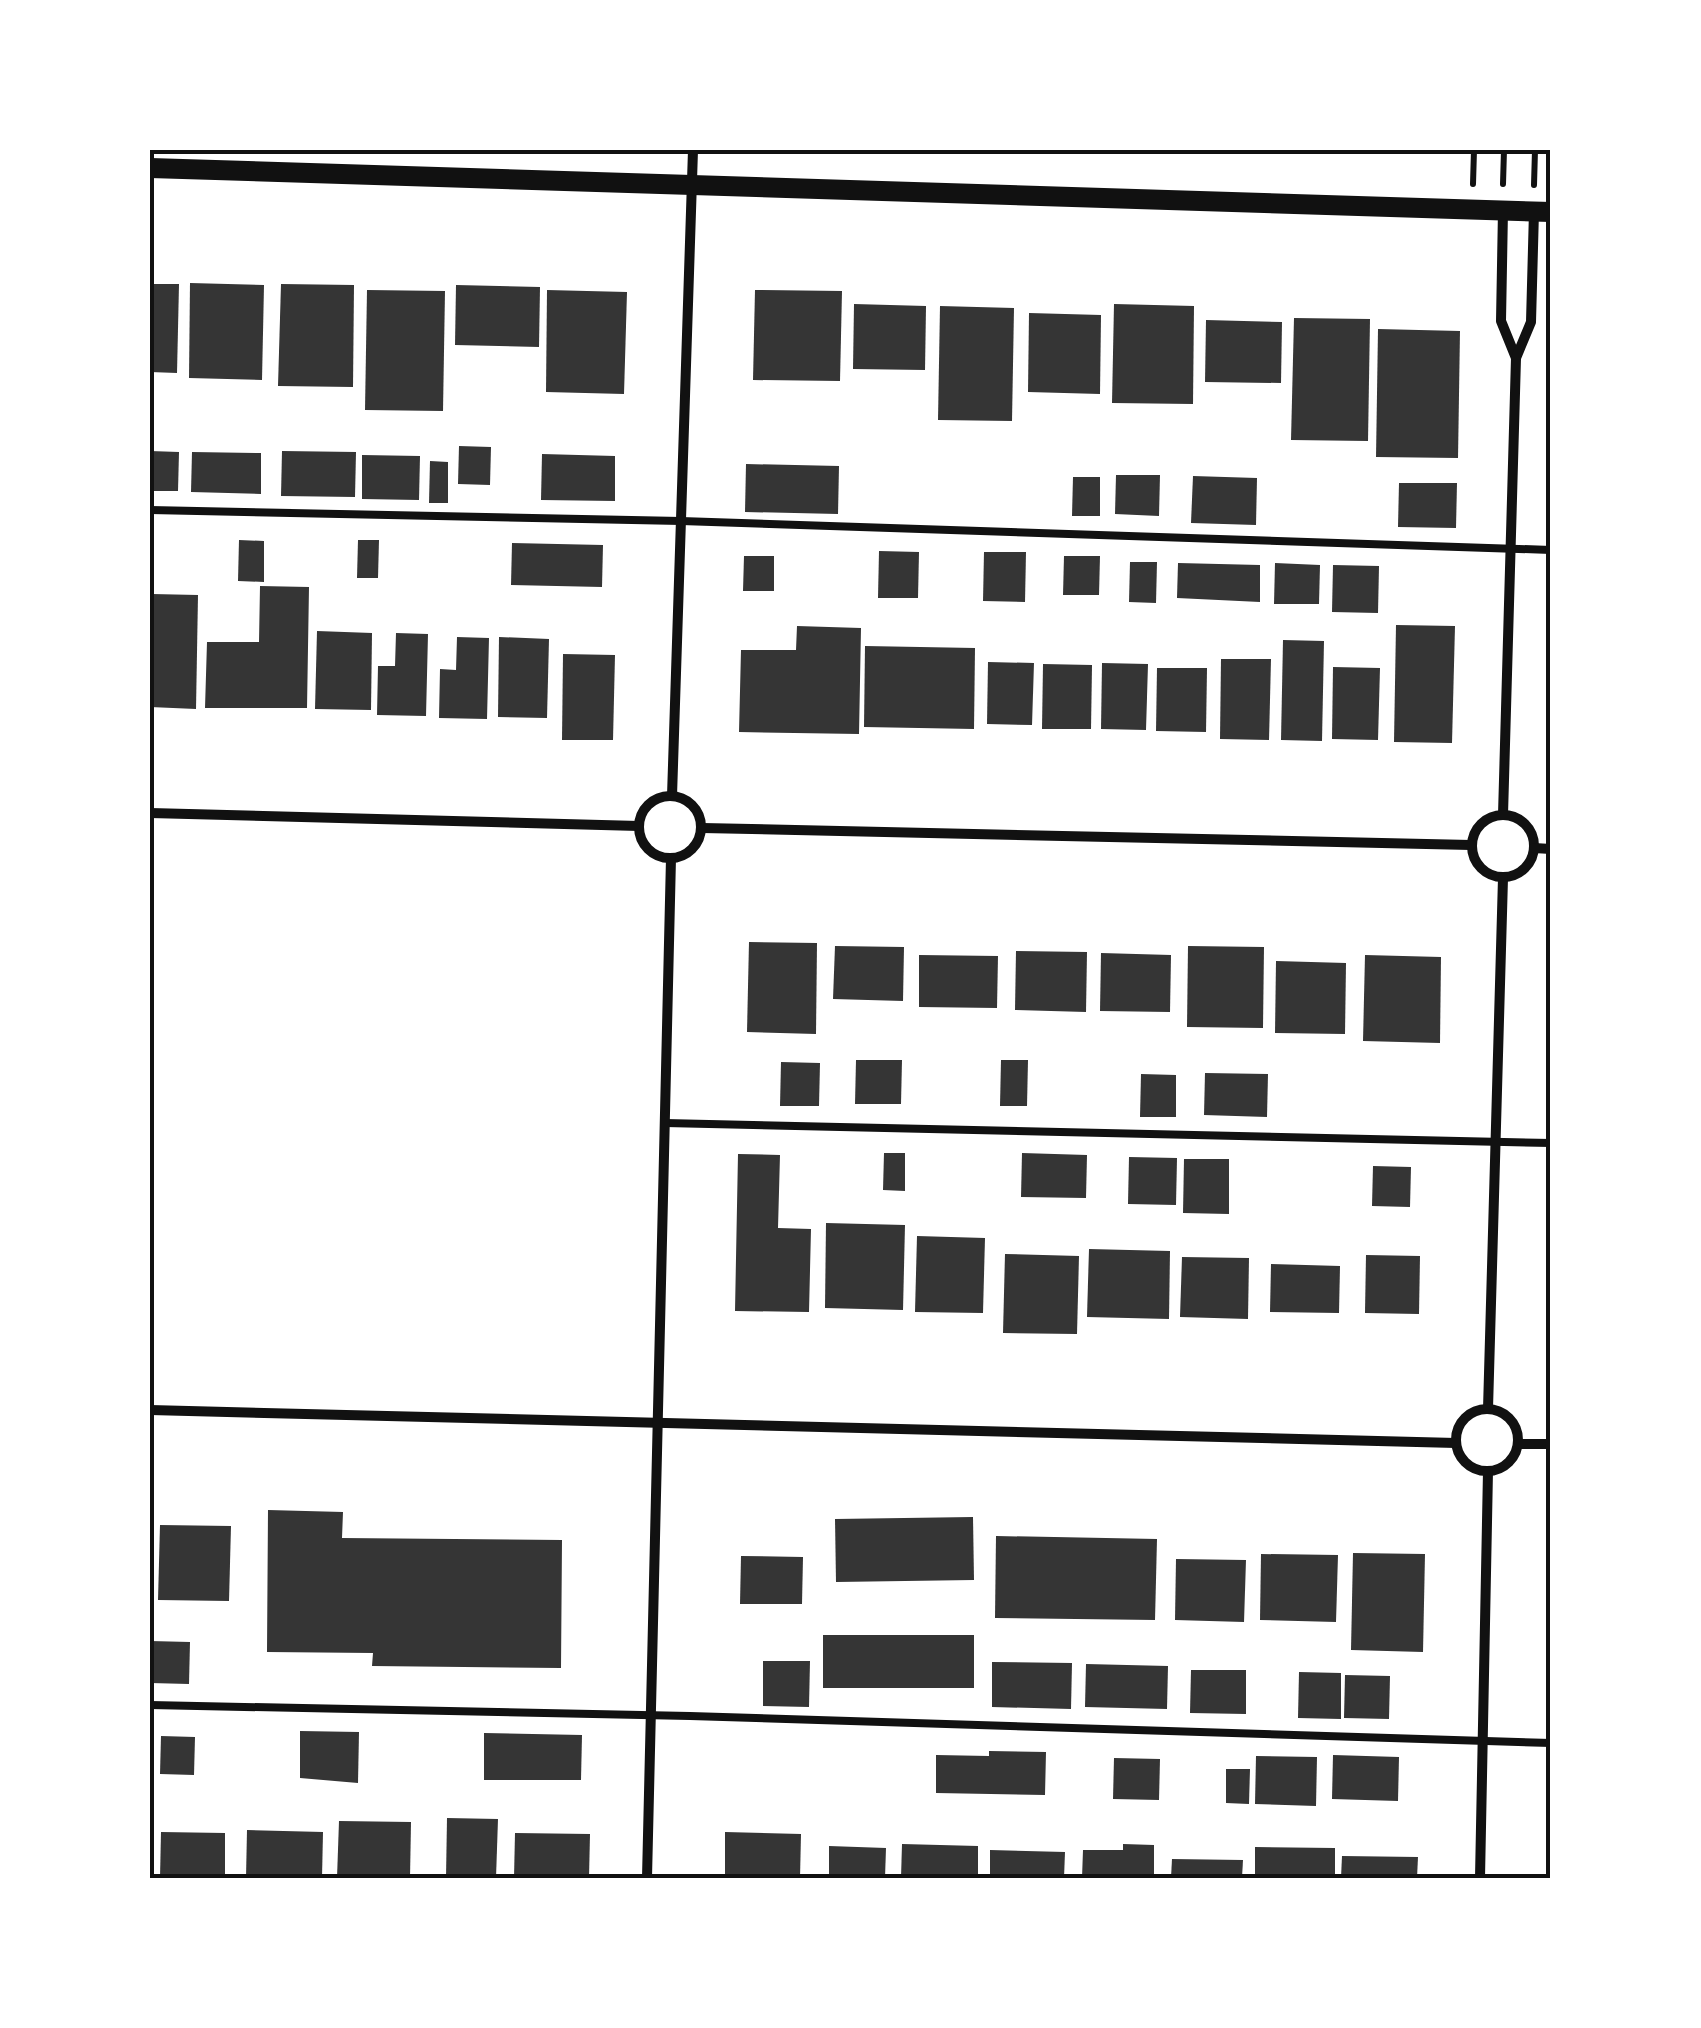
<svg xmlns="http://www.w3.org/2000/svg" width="1701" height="2028" viewBox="0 0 1701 2028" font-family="Lato,sans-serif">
<rect width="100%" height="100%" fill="#fff"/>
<g fill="#353535">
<polygon points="190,283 264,285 262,380 189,378"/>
<polygon points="150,284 179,284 177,373 150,372"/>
<polygon points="281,284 354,285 353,387 278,386"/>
<polygon points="456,285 540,287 539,347 455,345"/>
<polygon points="367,290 445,291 443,411 365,410"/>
<polygon points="547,290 627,292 624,394 546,392"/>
<polygon points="755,290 842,291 840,381 753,380"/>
<polygon points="854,304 926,306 925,370 853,369"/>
<polygon points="1114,304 1194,306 1193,404 1112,403"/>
<polygon points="940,306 1014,308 1012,421 938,420"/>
<polygon points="1029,313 1101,315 1100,394 1028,392"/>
<polygon points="1294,318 1370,319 1368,441 1291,440"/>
<polygon points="1206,320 1282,322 1281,383 1205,382"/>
<polygon points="1378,329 1460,331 1458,458 1376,457"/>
<polygon points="459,446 491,447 490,485 458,484"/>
<polygon points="150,451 179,452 178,491 150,491"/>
<polygon points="282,451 356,452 355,497 281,496"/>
<polygon points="192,452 261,453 261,494 191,492"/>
<polygon points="542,454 615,456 615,501 541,500"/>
<polygon points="362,455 420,456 419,500 362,499"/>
<polygon points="430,461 448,462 448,503 429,503"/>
<polygon points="746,464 839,466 838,514 745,512"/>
<polygon points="1116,475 1160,475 1159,516 1115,514"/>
<polygon points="1193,476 1257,478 1256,525 1191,523"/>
<polygon points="1073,477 1100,477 1100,516 1072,516"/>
<polygon points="1399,483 1457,483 1456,528 1398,527"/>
<polygon points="239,540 264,541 264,582 238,581"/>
<polygon points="358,540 379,540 378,578 357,578"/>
<polygon points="512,543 603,545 602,587 511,585"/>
<polygon points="879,551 919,552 918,598 878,598"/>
<polygon points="984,552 1026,552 1025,602 983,601"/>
<polygon points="744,556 774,556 774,591 743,591"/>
<polygon points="1064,556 1100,556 1099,595 1063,595"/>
<polygon points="1130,562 1157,562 1156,603 1129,602"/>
<polygon points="1178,563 1260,565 1260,602 1177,598"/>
<polygon points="1275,563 1320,565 1319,604 1274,604"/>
<polygon points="1333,565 1379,566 1378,613 1332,612"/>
<polygon points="260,586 309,587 307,708 205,708 207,642 259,642"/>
<polygon points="152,594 198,595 196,709 150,707"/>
<polygon points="1396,625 1455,626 1452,743 1394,742"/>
<polygon points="797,626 861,628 859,734 739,732 741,650 796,650"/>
<polygon points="317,631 372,633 371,710 315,709"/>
<polygon points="396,633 428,634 426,716 377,715 378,666 395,666"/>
<polygon points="457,637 489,638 487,719 439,718 440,669 456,670"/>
<polygon points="499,637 549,639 547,718 498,717"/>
<polygon points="1283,640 1324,641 1322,741 1281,740"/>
<polygon points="865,646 975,648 974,729 864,727"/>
<polygon points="563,654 615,655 613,740 562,740"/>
<polygon points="1221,659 1271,659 1269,740 1220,739"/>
<polygon points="988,662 1034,663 1032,725 987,724"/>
<polygon points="1102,663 1148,664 1146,730 1101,729"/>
<polygon points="1043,664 1092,665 1091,729 1042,729"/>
<polygon points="1333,667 1380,668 1378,740 1332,739"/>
<polygon points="1157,668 1207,668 1206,732 1156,731"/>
<polygon points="749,942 817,943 816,1034 747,1032"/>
<polygon points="835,946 904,947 903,1001 833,999"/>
<polygon points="1188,946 1264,947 1263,1028 1187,1027"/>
<polygon points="1016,951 1087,952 1086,1012 1015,1010"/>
<polygon points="1101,953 1171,955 1170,1012 1100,1011"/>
<polygon points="919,955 998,956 997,1008 919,1007"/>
<polygon points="1365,955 1441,957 1440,1043 1363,1041"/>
<polygon points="1276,961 1346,963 1345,1034 1275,1033"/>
<polygon points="856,1060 902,1060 901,1104 855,1104"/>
<polygon points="1001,1060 1028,1060 1027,1106 1000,1106"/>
<polygon points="781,1062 820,1063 819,1106 780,1106"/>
<polygon points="1205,1073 1268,1074 1267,1117 1204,1115"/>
<polygon points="1141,1074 1176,1075 1176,1117 1140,1117"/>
<polygon points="884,1153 905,1153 905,1191 883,1190"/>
<polygon points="1022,1153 1087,1155 1086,1198 1021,1197"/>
<polygon points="738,1154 780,1155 778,1228 811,1229 809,1312 735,1311"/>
<polygon points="1129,1157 1177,1158 1176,1205 1128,1204"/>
<polygon points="1184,1159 1229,1159 1229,1214 1183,1213"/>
<polygon points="1373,1166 1411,1167 1410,1207 1372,1206"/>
<polygon points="826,1223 905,1225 903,1310 825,1308"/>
<polygon points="917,1236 985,1238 983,1313 915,1312"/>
<polygon points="1089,1249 1170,1251 1169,1319 1087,1317"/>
<polygon points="1005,1254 1079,1256 1077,1334 1003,1333"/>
<polygon points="1366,1255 1420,1256 1419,1314 1365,1313"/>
<polygon points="1182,1257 1249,1258 1248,1319 1180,1317"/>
<polygon points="1271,1264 1340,1266 1339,1313 1270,1312"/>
<polygon points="268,1510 343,1512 342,1538 562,1540 561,1668 372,1666 373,1653 267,1652"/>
<polygon points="973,1517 974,1580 836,1582 835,1519"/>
<polygon points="160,1525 231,1526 229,1601 158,1600"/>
<polygon points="996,1536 1157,1539 1155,1620 995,1618"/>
<polygon points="1353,1553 1425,1554 1423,1652 1351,1650"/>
<polygon points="1261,1554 1338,1555 1336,1622 1260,1620"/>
<polygon points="741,1556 803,1557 802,1604 740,1604"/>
<polygon points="1176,1559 1246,1560 1244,1622 1175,1620"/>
<rect x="823" y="1635" width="151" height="53"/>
<polygon points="150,1641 190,1642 189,1684 150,1683"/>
<polygon points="763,1661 810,1661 809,1707 763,1706"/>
<polygon points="992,1662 1072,1663 1071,1709 992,1707"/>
<polygon points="1086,1664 1168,1666 1167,1709 1085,1707"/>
<polygon points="1191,1670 1246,1670 1246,1714 1190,1713"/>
<polygon points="1299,1672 1341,1673 1341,1719 1298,1718"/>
<polygon points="1345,1675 1390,1676 1389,1719 1344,1718"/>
<polygon points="300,1731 359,1732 358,1783 300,1778"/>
<polygon points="484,1733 582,1735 581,1780 484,1780"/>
<polygon points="161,1736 195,1737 194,1775 160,1774"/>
<polygon points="989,1751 1046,1752 1045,1795 936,1793 936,1755 989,1756"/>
<polygon points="1333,1755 1399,1757 1398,1801 1332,1799"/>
<polygon points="1256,1756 1317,1757 1316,1806 1255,1804"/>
<polygon points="1114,1758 1160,1759 1159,1800 1113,1799"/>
<polygon points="1226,1769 1250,1769 1249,1804 1226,1803"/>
<polygon points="447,1818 498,1819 496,1878 446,1878"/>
<polygon points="339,1821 411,1822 410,1878 337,1878"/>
<polygon points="247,1830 323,1832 322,1878 246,1878"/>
<polygon points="161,1832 225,1833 225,1878 160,1878"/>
<polygon points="725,1832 801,1834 800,1878 725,1878"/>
<polygon points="515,1833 590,1834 589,1878 514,1878"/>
<polygon points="902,1844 978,1846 978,1878 901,1878"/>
<polygon points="1123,1844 1154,1845 1154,1878 1082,1878 1083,1850 1123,1850"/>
<polygon points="829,1846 886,1848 885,1878 829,1878"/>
<polygon points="1255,1847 1335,1848 1335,1878 1255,1878"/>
<polygon points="990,1850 1065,1852 1064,1878 990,1878"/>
<polygon points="1342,1856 1418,1857 1417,1878 1341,1878"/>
<polygon points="1172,1859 1243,1860 1242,1878 1171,1878"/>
</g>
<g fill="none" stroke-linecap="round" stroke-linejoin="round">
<g stroke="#111" stroke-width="6">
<polyline points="1473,184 1474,150"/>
<polyline points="1503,184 1504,150"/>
<polyline points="1534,185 1535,150"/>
</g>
<g stroke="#111" stroke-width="8">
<polyline points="150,510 681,521 1551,550"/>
<polyline points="665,1123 1551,1143"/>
<polyline points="150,1705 690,1716 1551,1743"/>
</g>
<g stroke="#111" stroke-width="10">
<polyline points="1503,210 1501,321 1516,358"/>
<polyline points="672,796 693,150"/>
<circle cx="670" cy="827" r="31"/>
<polyline points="150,813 639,826"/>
<polyline points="1503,815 1516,358 1531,322 1534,211"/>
<circle cx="1503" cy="846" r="31"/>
<polyline points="702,828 1471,845"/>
<polyline points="1534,848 1551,849"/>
<circle cx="1487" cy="1440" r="31"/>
<polyline points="1488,1409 1503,878"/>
<polyline points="150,1410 1456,1443"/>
<polyline points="1519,1444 1551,1444"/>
<polyline points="647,1878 671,858"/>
<polyline points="1480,1878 1488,1471"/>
</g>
<polyline stroke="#111" stroke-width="20" points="150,168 1551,212"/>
</g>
<rect width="1701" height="2028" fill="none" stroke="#ffffff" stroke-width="305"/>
<rect x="152" y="152" width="1396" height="1724" fill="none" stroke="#111" stroke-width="4"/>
</svg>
